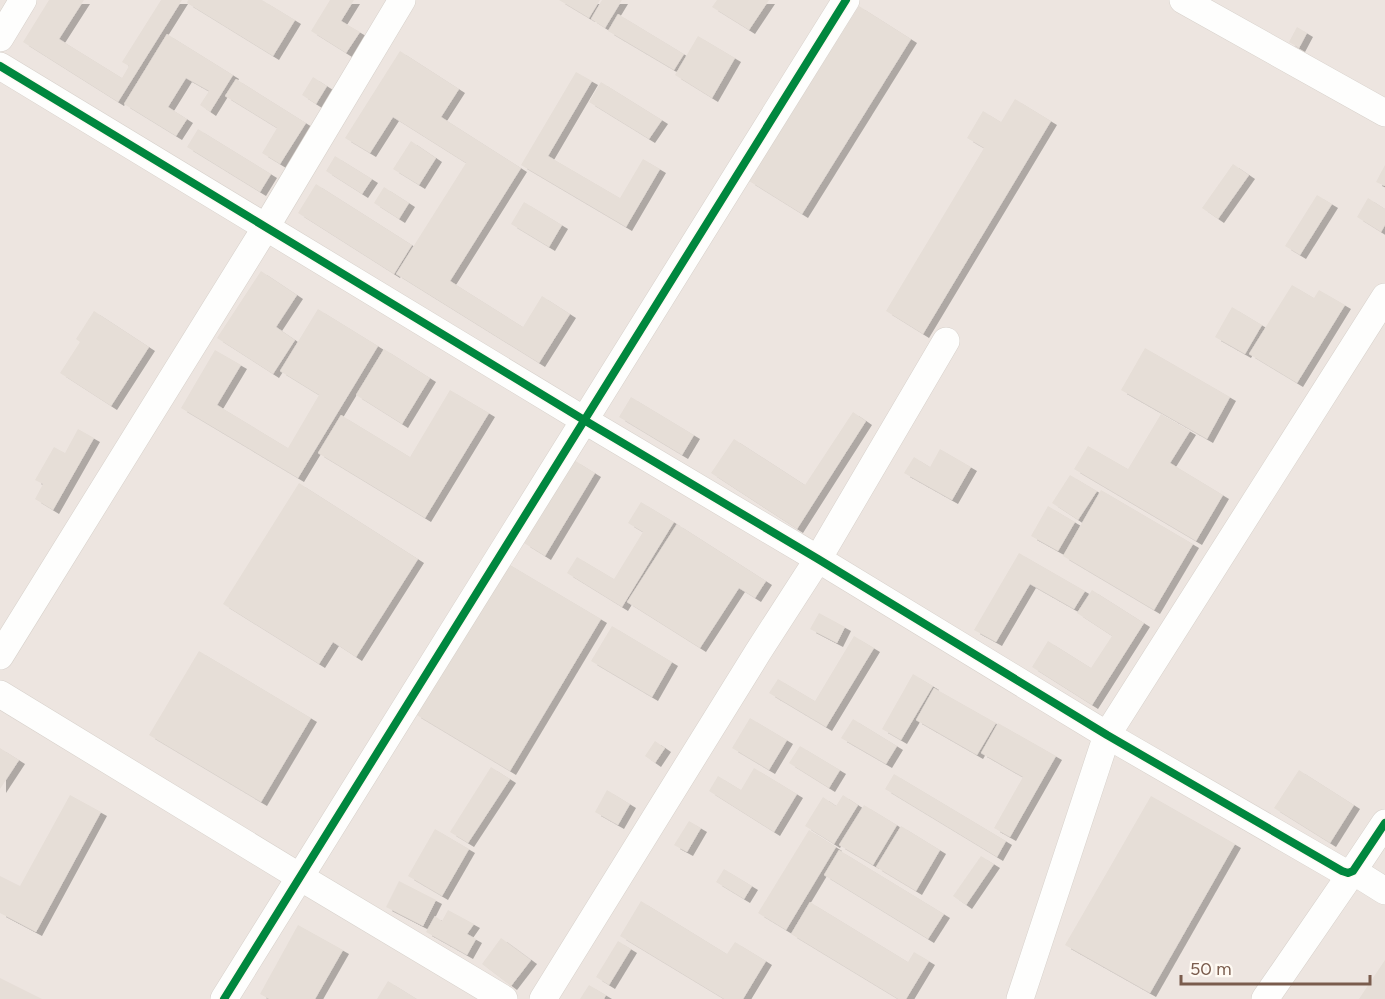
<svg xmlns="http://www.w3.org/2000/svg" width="1385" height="999" viewBox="0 0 1385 999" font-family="Figtree,sans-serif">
<defs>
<filter id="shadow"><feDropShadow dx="6" dy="4" stdDeviation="0" flood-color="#0004"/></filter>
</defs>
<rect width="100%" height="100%" fill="#f9f5f0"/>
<rect fill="#ede5e0" x="0" y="0" width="1385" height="999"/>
<g fill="#e6ded7" filter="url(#shadow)">
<polygon points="49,0 84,0 59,39 122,78 129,66 122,62 161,0 182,0 118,102 23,42"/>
<polygon points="188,0 262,0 295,20 273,56 187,3"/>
<polygon points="330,0 354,0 341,21 360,32 346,53 311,31"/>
<polygon points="559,0 600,0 589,18"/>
<polygon points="602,0 622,0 605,28 591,19"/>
<polygon points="717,0 769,0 749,30 712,7"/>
<polygon points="859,6 911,39 802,214 749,181"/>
<polygon points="618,14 684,54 674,70 608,31"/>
<polygon points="1297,27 1307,33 1299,48 1289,42"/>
<polygon points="167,34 233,75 210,112 200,105 209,91 186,78 168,107 187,119 176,136 124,104"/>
<polygon points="698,36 735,58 712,98 675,75"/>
<polygon points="400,51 459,89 441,117 521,168 450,281 523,327 542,296 570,314 539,363 396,274 466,163 393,117 370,153 345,138"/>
<polygon points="576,72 592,81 548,156 620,198 643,159 660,169 626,227 521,165"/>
<polygon points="313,77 327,86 316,104 302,95"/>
<polygon points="236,79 306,123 280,164 262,153 277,128 225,96"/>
<polygon points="601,82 662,120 649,139 589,102"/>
<polygon points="1015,99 1051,121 923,334 886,311 984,148 967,138 983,111 1001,122"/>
<polygon points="198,129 271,174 260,192 187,147"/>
<polygon points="411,141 436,158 419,185 393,169"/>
<polygon points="335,156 372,179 362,194 326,171"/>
<polygon points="1233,164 1249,175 1218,219 1202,208"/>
<polygon points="1385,165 1385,186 1376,182"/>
<polygon points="316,184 412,245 394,274 298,213"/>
<polygon points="384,187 409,203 399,219 374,203"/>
<polygon points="1317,195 1332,204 1300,255 1285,246"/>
<polygon points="1368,198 1385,209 1385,225 1381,232 1357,217"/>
<polygon points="524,202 562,225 549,247 511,224"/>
<polygon points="261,271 297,295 276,327 295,340 273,374 217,338"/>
<polygon points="1292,285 1314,298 1319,290 1345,305 1297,383 1249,354"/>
<polygon points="1232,307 1262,325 1245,354 1215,337"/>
<polygon points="318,309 378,346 298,478 181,408 215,350 241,365 217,405 288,448 319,395 280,371"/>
<polygon points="94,311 149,347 111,406 60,373 80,342 76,339"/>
<polygon points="1145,348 1230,397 1207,439 1121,390"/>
<polygon points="384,349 430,378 402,424 356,395"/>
<polygon points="450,390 489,413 425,518 318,453 341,415 410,457"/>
<polygon points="631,397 694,435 682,455 619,417"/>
<polygon points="853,412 866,421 797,529 711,473 734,439 805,485"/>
<polygon points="1161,414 1190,431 1170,463 1223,495 1196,541 1074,469 1088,446 1128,469"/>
<polygon points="78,429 94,438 53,510 35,499 43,484 35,480 54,447 65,453"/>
<polygon points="940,449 971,467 952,500 904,473 914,457 930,467"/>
<polygon points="574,460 595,473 545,556 524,543"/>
<polygon points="1070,475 1097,491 1078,520 1052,503"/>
<polygon points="299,483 418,559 356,657 333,642 319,664 223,604"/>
<polygon points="1101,490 1193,544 1154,610 1063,556"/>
<polygon points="641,502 674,522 622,607 567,573 577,557 614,579 643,532 628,523"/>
<polygon points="1048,506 1075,522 1058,551 1031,536"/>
<polygon points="677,524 766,581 755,598 739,588 700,648 627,602"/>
<polygon points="1019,553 1085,591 1074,609 1030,584 996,642 974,630"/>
<polygon points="505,562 601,619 510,771 415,714"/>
<polygon points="1092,590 1144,623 1092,705 1032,667 1048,641 1091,668 1112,636 1077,613"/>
<polygon points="819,613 845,627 837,643 810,629"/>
<polygon points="612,626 672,662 652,697 591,661"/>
<polygon points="854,636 874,648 826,727 769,693 778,679 815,701"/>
<polygon points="199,651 311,718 261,802 149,735"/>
<polygon points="913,674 933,686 901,740 882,729"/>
<polygon points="934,688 996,723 977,755 916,720"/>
<polygon points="750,718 787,740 769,770 732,748"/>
<polygon points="853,719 897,746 886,764 841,738"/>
<polygon points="998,723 1056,756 1010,837 994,828 1023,777 981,753"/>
<polygon points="655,741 665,748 655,763 645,756"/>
<polygon points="800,746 840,770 829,788 789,763"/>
<polygon points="0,748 19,760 0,789"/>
<polygon points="491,767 510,779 468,843 450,832"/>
<polygon points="754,768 797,794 774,832 709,791 718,776 741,790"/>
<polygon points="1299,770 1354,805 1330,843 1274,808"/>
<polygon points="894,774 1006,841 997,857 885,789"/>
<polygon points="607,790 630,804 618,825 595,812"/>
<polygon points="70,795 101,812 36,932 0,913 0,876 20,886"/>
<polygon points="843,795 858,805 834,844 805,826 823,797 836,806"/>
<polygon points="1151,796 1235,844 1150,993 1065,945"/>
<polygon points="864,805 897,825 873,865 839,845"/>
<polygon points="689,821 701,828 687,852 674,845"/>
<polygon points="901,826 940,850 916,891 876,867"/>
<polygon points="435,829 469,849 442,896 408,876"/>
<polygon points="809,830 836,847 786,930 758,913"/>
<polygon points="839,850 944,914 928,939 824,875"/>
<polygon points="981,856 994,864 966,905 953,896"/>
<polygon points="724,869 752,886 744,899 716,882"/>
<polygon points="399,881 436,900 423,926 386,907"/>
<polygon points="641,901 727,954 735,942 766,961 743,999 724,999 620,936"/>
<polygon points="810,902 908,962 914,952 929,961 906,999 898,999 791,934"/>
<polygon points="448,910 474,924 467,934 476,939 467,955 426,932 435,916 442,921"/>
<polygon points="298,925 343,950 315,999 269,999 260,994"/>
<polygon points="501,938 531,960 511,986 482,964"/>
<polygon points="618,941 631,949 609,985 596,977"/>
<polygon points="1385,960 1385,999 1359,999"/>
<polygon points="0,978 42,999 0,999"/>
<polygon points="388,981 417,999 377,999"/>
<polygon points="589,985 606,995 604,999 580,999"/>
</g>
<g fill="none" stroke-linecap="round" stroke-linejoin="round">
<defs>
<g id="minor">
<polyline points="1183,0 1385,113"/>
<polyline points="0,38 23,0"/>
<polyline points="0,66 584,420 818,559 1107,735 1342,871 1348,873 1353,871 1385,823"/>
<polyline points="0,656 266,227 402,0"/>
<polyline points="0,694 300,877 504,999"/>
<polyline points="224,999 846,0"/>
<polyline points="543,999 758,652 818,559 946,341"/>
<polyline points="1020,999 1107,735 1385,297"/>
<polyline points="1265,999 1353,871 1385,891"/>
</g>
</defs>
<use href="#minor" stroke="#d7d1cb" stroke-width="28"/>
<use href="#minor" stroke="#fefefd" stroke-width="27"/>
<defs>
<g id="cycleway">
<polyline points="0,66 584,420 818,559 1107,735 1342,871 1348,873 1353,871 1385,823"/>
<polyline points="224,999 846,0"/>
</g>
</defs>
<use href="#cycleway" stroke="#fffaf3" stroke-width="11"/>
<use href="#cycleway" stroke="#00873e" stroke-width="8"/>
</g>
<path d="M1181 975v9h189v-9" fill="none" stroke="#7a5c4d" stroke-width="3"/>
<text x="1190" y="975" font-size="18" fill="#7a5c4d" stroke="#fffaf3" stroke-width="4.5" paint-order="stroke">50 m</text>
</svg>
